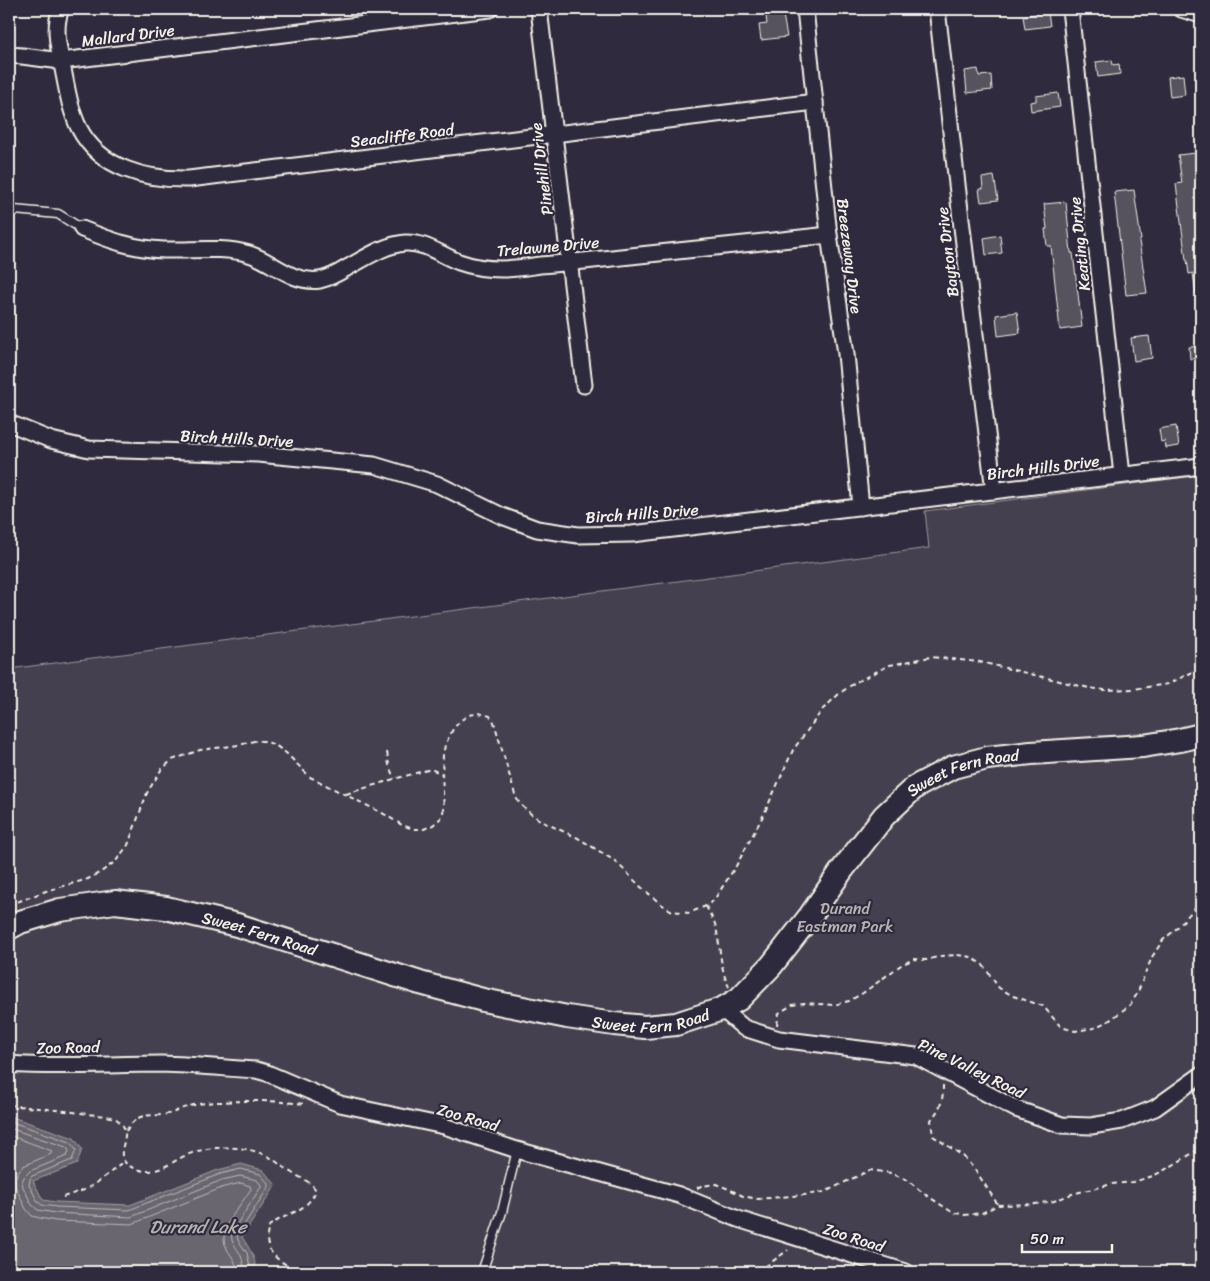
<svg xmlns="http://www.w3.org/2000/svg" width="1210" height="1281" viewBox="0 0 1210 1281" font-family="Sriracha,sans-serif">
<rect width="100%" height="100%" fill="#2f2a3d"/>
<filter id="ink" filterUnits="userSpaceOnUse"><feTurbulence type="fractalNoise" baseFrequency=".02" numOctaves="2"/><feDisplacementMap in="SourceGraphic" scale="10" xChannelSelector="R" yChannelSelector="G"/><feConvolveMatrix kernelMatrix="1 2 1 2 8 2 1 2 1" color-interpolation-filters="sRGB"/></filter>
<g filter="url(#ink)">
<polygon fill="#454050" stroke="#9c989c" points="1201,475 1201,1272 9,1272 9,669 929,548 925,511"/>
<path fill="#6a6670" stroke="#a19ea0" d="M9,1116l65,22 8,11 -5,15 -44,17 10,19 13,2 74,3 88,-35 23,-6 22,6 13,15 -34,52c7,11 15,22 13,35h-246z"/>
<g fill="none" stroke-linecap="round" stroke-linejoin="round">
<g stroke="#bdb9b8" stroke-width="1">
<polyline points="9,1121 70,1142 76,1150 72,1160 32,1176 30,1179 29,1185 38,1202 42,1205 56,1207 129,1210 220,1174 241,1169 260,1174 269,1184 269,1186 237,1236 238,1240 247,1253 251,1272"/>
<path d="M9,1128l57,19 3,4 -2,5 -37,15 -6,6 -2,5 1,5 9,18 6,5 17,3 76,4 91,-37 18,-4 17,4 4,5v2l-28,43c-5,12 4,16 8,26 2,5 3,11 3,16"/>
<path d="M9,1135l43,16 -1,3 -28,12 -5,6 -3,7 1,9 10,21 6,7 8,2 16,3 76,3 92,-37 17,-4 9,3 1,3c-8,13 -32,39 -26,55 4,12 11,13 12,28"/>
</g>
</g>
<g fill="#56525f" stroke="#f4f1e8">
<polygon points="765,9 782,9 787,37 761,40 759,25 767,24"/>
<polygon points="1048,12 1050,26 1025,29 1023,16"/>
<polygon points="1112,60 1113,65 1119,64 1120,74 1098,77 1096,62"/>
<polygon points="978,69 979,76 991,75 992,90 967,93 965,71"/>
<polygon points="1183,75 1185,95 1170,97 1168,77"/>
<polygon points="1058,93 1060,107 1031,111 1030,102 1036,101 1036,96"/>
<polygon points="1196,153 1198,174 1196,174 1201,218 1201,293 1196,294 1193,273 1189,274 1187,260 1186,260 1176,184 1182,183 1178,155"/>
<polygon points="994,176 998,200 981,202 979,189 983,189 982,178"/>
<polygon points="1134,190 1141,240 1139,241 1147,293 1126,295 1114,192"/>
<polygon points="1066,202 1071,253 1073,253 1082,327 1060,330 1051,246 1047,246 1045,229 1047,229 1044,204"/>
<polygon points="1000,235 1002,253 986,255 984,238"/>
<polygon points="1017,312 1020,333 998,336 996,315"/>
<polygon points="1149,336 1152,358 1134,361 1131,338"/>
<polygon points="1201,346 1201,358 1190,359 1189,347"/>
<polygon points="1176,426 1179,446 1166,448 1165,441 1161,442 1159,429"/>
</g>
<g fill="none" stroke-linecap="round" stroke-linejoin="round">
<defs>
<g id="service">
<polyline points="9,207 14,210 58,214 82,229"/>
<polyline points="482,1272 502,1212 517,1150"/>
</g>
<g id="minor">
<path d="M61,9c-8,19 -2,40 2,60 4,20 7,41 16,59 21,41 68,52 110,51l626,-77"/>
<polyline points="539,9 584,385"/>
<polyline points="805,9 829,235 846,354 861,507"/>
<polyline points="937,9 961,219 994,491"/>
<polyline points="1070,9 1122,475"/>
<polyline points="1181,9 1201,15"/>
<polyline points="9,55 22,56 61,61 490,9"/>
<path d="M82,229c28,11 51,20 82,21 28,1 57,-4 85,4 24,7 43,30 71,26 9,-2 17,-6 25,-11 19,-10 38,-24 60,-26 20,-1 36,12 54,19 14,5 28,7 42,7 13,0 26,-2 39,-4 27,-2 54,-5 81,-8 69,-7 138,-15 208,-22"/>
<polyline points="9,423 51,440 89,449 258,454 374,465 437,484 502,516 537,529 578,535 632,534 1201,466"/>
<polyline points="722,1009 744,1028 779,1039 916,1056 1016,1109 1062,1125 1091,1126 1122,1121 1155,1108 1201,1075"/>
<path d="M9,1064c50,4 101,0 152,0 32,1 64,4 95,6l11,3 73,31 104,22 73,24 162,45 59,24 168,53"/>
</g>
<g id="primary">
<path id="s1" d="M9,928l11,-6 40,-12 55,-8 51,6 71,17 183,58 63,17 84,17 47,7 31,3 31,-3 46,-15 17,-10 32,-33 39,-50 32,-46 42,-54 31,-29 38,-20 34,-9 44,-5 112,-7 37,-6 21,-5"/>
</g>
</defs>
<use href="#service" stroke="#f4f1e8" stroke-width="11"/>
<use href="#minor" stroke="#f4f1e8" stroke-width="19"/>
<use href="#primary" stroke="#f4f1e8" stroke-width="26"/>
<g stroke="#f4f1e8" stroke-width="2" stroke-dasharray="5 4" stroke-linecap="butt">
<polyline points="387,752 389,765 394,779"/>
<polyline points="346,794 394,779 431,769 442,774"/>
<polyline points="9,905 46,891 88,879 101,872 116,861 128,845 147,793 161,770 172,760 200,750 239,745 254,741 264,741 275,745 286,753 310,777 384,814 402,825 413,829 424,829 433,825 441,818 444,809 442,774 443,755 445,745 453,729 461,720 470,715 479,713 490,716 494,722 516,798 522,806 531,814 543,822 578,838 615,861 641,887 661,904 672,911 689,913 706,906 714,900 736,866 764,814 793,750 823,709 840,693 856,682 890,665 931,657 980,662 1089,688 1104,690 1134,689 1168,684 1201,668"/>
<path d="M706,906c3,6 6,12 9,18 6,21 4,43 14,63"/>
<polyline points="777,1025 779,1013 792,1005 804,1003 834,1005 849,1001 863,993 901,965 914,959 926,960 941,956 957,955 971,957 983,965 999,988 1013,996 1043,1006 1061,1027 1075,1031 1094,1028 1110,1020 1130,1005 1137,994 1152,957 1163,940 1177,928 1201,901"/>
<path d="M943,1085c0,17 -2,22 -12,35l2,16 30,20 13,15 22,34"/>
<path d="M9,1105c26,3 52,5 79,9 10,2 24,0 32,8 17,16 -17,38 20,48 19,5 33,-10 49,-16 23,-9 56,-9 78,2 9,4 16,12 25,17 10,6 17,7 24,17 -8,22 -30,23 -47,36 -1,4 -2,8 -2,12 0,19 20,28 35,34"/>
<path d="M126,1131c14,-23 25,-12 46,-18 5,-2 10,-5 15,-6 12,-4 25,-5 37,-5 27,-2 54,-1 81,2"/>
<polyline points="697,1188 701,1186 716,1184 729,1189 743,1196 758,1199 804,1195 825,1192 870,1170 891,1173 909,1181 923,1193 952,1212 965,1215 982,1213 998,1205 1035,1204 1054,1201 1072,1194 1112,1184 1133,1182 1153,1176 1170,1167 1201,1148"/>
<polyline points="63,1197 84,1190 95,1184 124,1162"/>
<polyline points="758,1272 788,1250"/>
</g>
<use href="#service" stroke="#2f2a3d" stroke-width="8"/>
<use href="#minor" stroke="#2f2a3d" stroke-width="15"/>
<use href="#primary" stroke="#2f2a3d" stroke-width="22"/>
</g>
</g>
<g text-anchor="middle" stroke-width="4.5" stroke-linejoin="round" paint-order="stroke">
<g font-size="16" fill="#f4f1e8" stroke="#2f2a3d">
<text transform="translate(128 35) rotate(-7)" y="6">Mallard Drive</text>
<text transform="translate(402 135) rotate(-7)" y="6">Seacliffe Road</text>
<text transform="translate(541 169) rotate(-97)" y="6">Pinehill Drive</text>
<text transform="translate(1079 244) rotate(-96)" y="6">Keating Drive</text>
<text transform="translate(548 246) rotate(-5)" y="6">Trelawne Drive</text>
<text transform="translate(947 252) rotate(-97)" y="6">Bayton Drive</text>
<text transform="translate(850 256) rotate(83)" y="6">Breezeway Drive</text>
<text transform="translate(237 438) rotate(3)" y="6">Birch Hills Drive</text>
<text transform="translate(1043 467) rotate(-7)" y="6">Birch Hills Drive</text>
<text transform="translate(642 513) rotate(-4)" y="6">Birch Hills Drive</text>
<text dy="6" stroke="none"><textPath href="#s1" startOffset="1082">Sweet Fern Road</textPath></text>
<text dy="6" stroke="none"><textPath href="#s1" startOffset="258">Sweet Fern Road</textPath></text>
<text dy="6" stroke="none"><textPath href="#s1" startOffset="662">Sweet Fern Road</textPath></text>
<text transform="translate(68 1047) rotate(-1)" y="6">Zoo Road</text>
<text transform="translate(972 1068) rotate(26)" y="6">Pine Valley Road</text>
<text transform="translate(468 1117) rotate(16)" y="6">Zoo Road</text>
<text transform="translate(854 1237) rotate(18)" y="6">Zoo Road</text>
</g>
<g font-size="16" fill="#b7b3b3" stroke="#2f2a3d">
<text x="845" y="914">Durand<tspan x="845" dy="18">Eastman Park</tspan></text>
</g>
<g font-size="18" font-style="italic" fill="#b6b2b2" stroke="#2f2a3d">
<text x="198" y="1233">Durand Lake</text>
</g>
</g>
<rect width="1210" height="1281" fill="none" stroke="#2f2a3d" stroke-width="30"/>
<rect x="15" y="15" width="1180" height="1251" fill="none" stroke="#f4f1e8" stroke-width="2" filter="url(#ink)"/>
<path d="M1022 1244v8h90v-8" fill="none" stroke="#f4f1e8" stroke-width="2.5"/>
<text x="1030" y="1244" font-size="15" fill="#f4f1e8" stroke="#2f2a3d" stroke-width="4" paint-order="stroke">50 m</text>
</svg>
